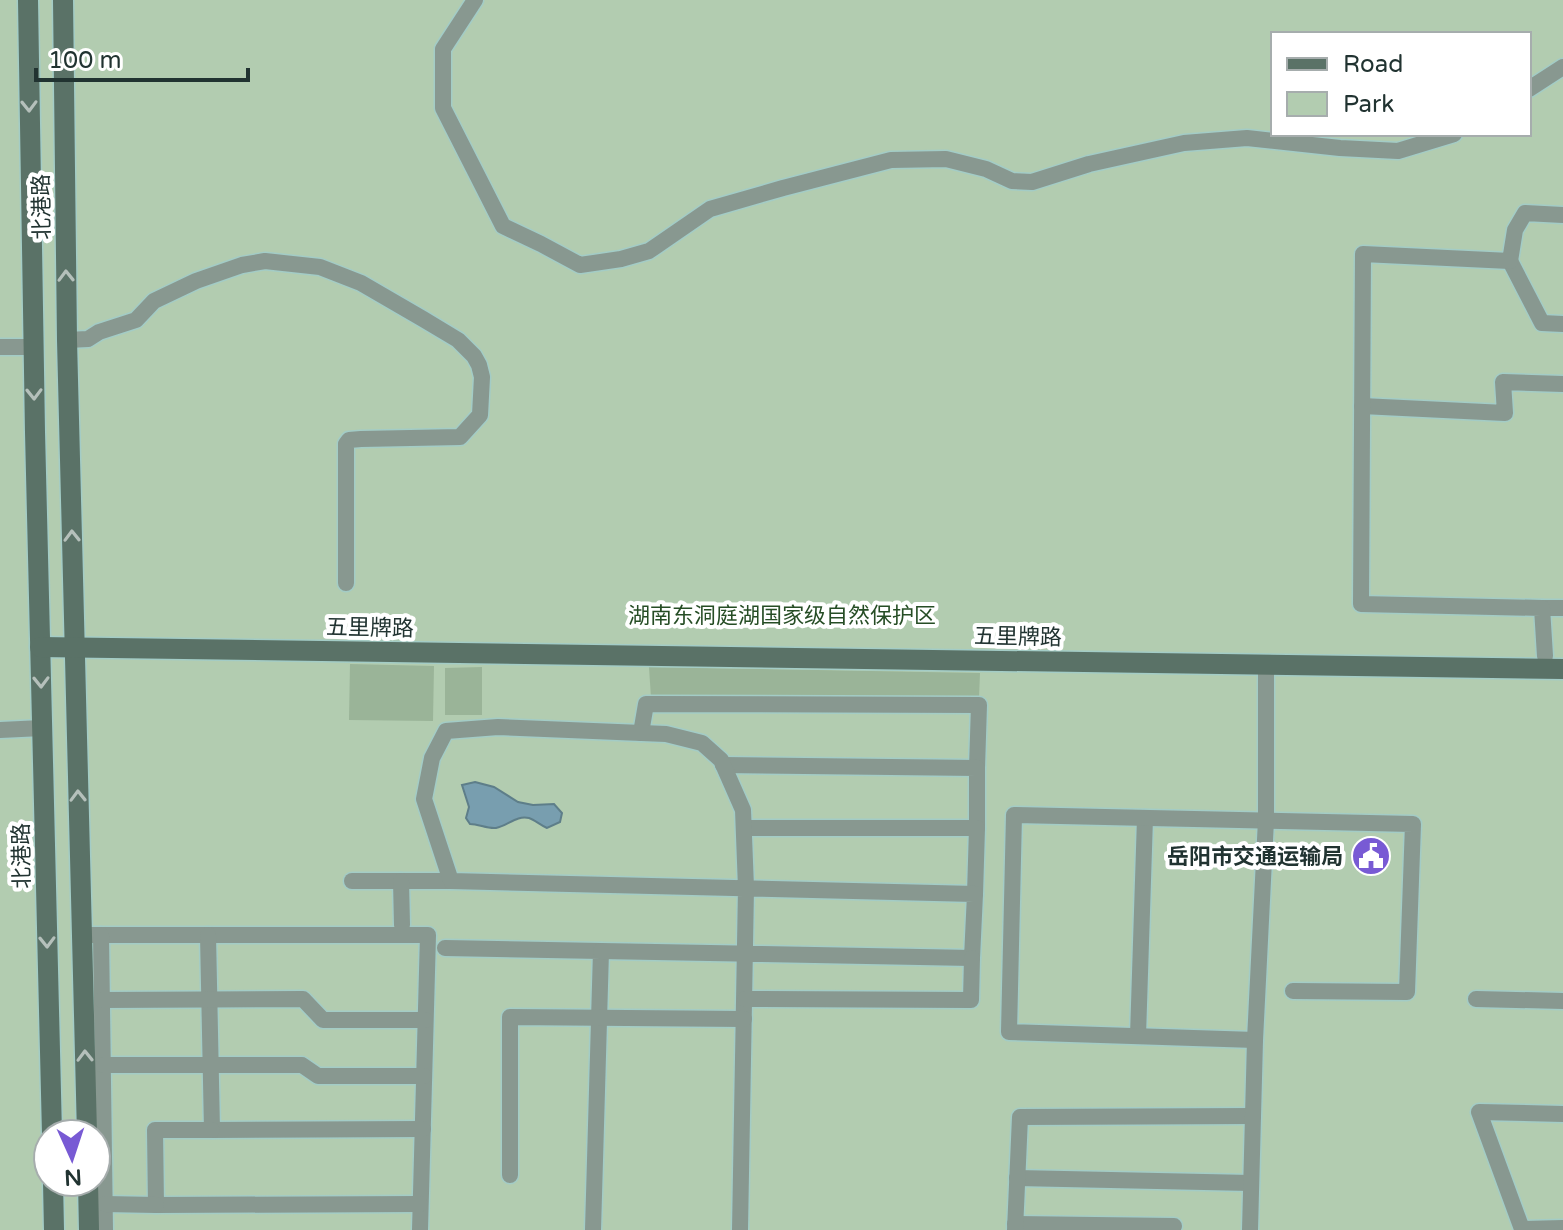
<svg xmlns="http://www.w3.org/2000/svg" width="1563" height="1230" viewBox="0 0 1563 1230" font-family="'Varela Round','Noto Sans SC',sans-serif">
<rect width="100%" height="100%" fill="#c4f2eb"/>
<path fill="#b2ccb0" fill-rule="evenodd" d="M0,0h1563v1230h-1563zM1273,34h256v100h-256zM48,1134h48v48h-48z"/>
<g fill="#9ab498">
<polygon points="350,664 434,666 433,721 349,720"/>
<polygon points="482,667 482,715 445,715 445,668"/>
<polygon points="649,667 980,673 979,698 651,698"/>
</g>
<path fill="#789eaf" stroke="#5e7e89" stroke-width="2" d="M475,782l19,5 24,15 15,3 21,-1 8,9 -2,9 -13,6c-7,-3 -12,-8 -18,-10 -13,-3 -21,8 -33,10 -9,1 -17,-4 -26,-4l-4,-6 3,-11 -7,-22z"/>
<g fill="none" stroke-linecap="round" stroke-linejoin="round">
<defs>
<g id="street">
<polyline points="475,0 443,49 443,108 503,226 541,244 580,265 621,259 649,251 710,209 783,188 891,160 946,159 986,169 1012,181 1032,182 1089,164 1184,143 1247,138 1340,148 1398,151 1454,134"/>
<polyline points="1529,89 1563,67"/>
<polyline points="1510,261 1542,323 1563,324"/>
<polyline points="67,340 88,339 99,332 136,320 154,301 196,281 242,265 265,261 320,267 361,283 423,319 458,340 474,356 479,365 482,377 480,415 460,437 361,439 349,440 346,444 346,583"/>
<polyline points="0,347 33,347"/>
<polyline points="1362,406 1505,413 1503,382 1563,384"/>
<polyline points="1542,608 1563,608"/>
<polyline points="1545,656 1542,608 1361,604 1363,254 1510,261 1515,230 1525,213 1563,215"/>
<polyline points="0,730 42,728"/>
<polyline points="641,733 646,704 979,705 977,768"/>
<polyline points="723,765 977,768 977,828"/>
<polyline points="744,828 977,828 975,894"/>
<polyline points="352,881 451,881"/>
<polyline points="401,881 402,925"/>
<polyline points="82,935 428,935 420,1230"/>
<polyline points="101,935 105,1230"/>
<polyline points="208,935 212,1130 423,1129"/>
<polyline points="445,948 601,951 593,1230"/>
<polyline points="601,951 972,958 975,894 451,881 424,799 432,758 446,731 498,727 666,734 702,743 721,760 743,810 746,888 740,1230"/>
<polyline points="745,999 971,1000 972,958"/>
<polyline points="1476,999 1563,1001"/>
<polyline points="102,1000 303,999 323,1020 425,1020"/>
<polyline points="1138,1036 1145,818"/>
<polyline points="1255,1040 1009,1032 1014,815 1413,824 1407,992 1293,991"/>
<polyline points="103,1065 302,1065 318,1076 424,1076"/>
<polyline points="1563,1114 1479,1112 1522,1229 1563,1228"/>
<polyline points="212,1130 155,1130 156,1205 420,1204"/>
<polyline points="510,1175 510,1017 744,1019"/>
<polyline points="1017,1178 1251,1183"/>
<polyline points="105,1204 156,1205"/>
<polyline points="1015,1224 1174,1226"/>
<polyline points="1015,1230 1020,1117 1253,1116"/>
<polyline points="1250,1230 1255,1040 1266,820 1266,664"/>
</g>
<g id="secondary">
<polyline points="28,0 35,432 52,1134"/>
<polyline points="63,0 67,340 87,1134"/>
<polyline points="40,647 1563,669"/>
<polyline points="53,1182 54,1230"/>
<polyline points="88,1182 89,1230"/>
</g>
</defs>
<use href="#street" stroke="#a3ccc6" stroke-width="19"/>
<use href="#secondary" stroke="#a3ccc6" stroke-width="23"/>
<use href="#street" stroke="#889890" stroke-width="16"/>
<use href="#secondary" stroke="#5a7267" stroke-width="20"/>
</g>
<defs><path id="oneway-chevron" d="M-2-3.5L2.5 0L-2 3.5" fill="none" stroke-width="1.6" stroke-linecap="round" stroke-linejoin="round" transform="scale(2)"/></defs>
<g stroke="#b5c0bb">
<use href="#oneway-chevron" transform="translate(29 106) rotate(89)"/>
<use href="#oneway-chevron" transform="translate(66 276) rotate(-91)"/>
<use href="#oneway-chevron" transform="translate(34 394) rotate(89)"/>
<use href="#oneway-chevron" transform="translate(72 536) rotate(-91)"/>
<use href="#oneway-chevron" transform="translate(41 682) rotate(89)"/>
<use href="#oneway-chevron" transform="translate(78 796) rotate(-91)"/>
<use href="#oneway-chevron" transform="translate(47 942) rotate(89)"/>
<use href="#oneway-chevron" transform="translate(85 1056) rotate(-91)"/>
</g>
<defs>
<symbol id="civic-disc" viewBox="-11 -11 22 22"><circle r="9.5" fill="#785ad4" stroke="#fff"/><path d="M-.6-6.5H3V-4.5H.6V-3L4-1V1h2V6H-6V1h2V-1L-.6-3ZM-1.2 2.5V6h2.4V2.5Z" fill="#fff"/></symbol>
</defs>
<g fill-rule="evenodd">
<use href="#civic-disc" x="1349" y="834" width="44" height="44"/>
</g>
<g text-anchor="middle" stroke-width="8" stroke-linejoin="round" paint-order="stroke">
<g font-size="22" fill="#213331" stroke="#fff">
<text transform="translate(41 207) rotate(-91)" y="8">北港路</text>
<text transform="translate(370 627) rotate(1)" y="8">五里牌路</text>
<text transform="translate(1018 636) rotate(1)" y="8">五里牌路</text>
<text transform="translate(21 856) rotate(-91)" y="8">北港路</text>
</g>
<g font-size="22" fill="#264d25" stroke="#fff">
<text x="782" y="623">湖南东洞庭湖国家级自然保护区</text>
</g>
<g font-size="22" font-weight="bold" fill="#213331" stroke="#fff" text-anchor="end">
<text x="1343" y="864">岳阳市交通运输局</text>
</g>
</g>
<rect x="1271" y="32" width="260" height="104" fill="#ffffff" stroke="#a6adad" stroke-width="2"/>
<rect x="1287" y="58" width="40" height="12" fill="#5a7267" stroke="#a6adad" stroke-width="2"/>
<text x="1343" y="72" font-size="24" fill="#213331">Road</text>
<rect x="1287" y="92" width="40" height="24" fill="#b2ccb0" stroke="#a6adad" stroke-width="2"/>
<text x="1343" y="112" font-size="24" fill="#213331">Park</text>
<g transform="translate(72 1158) rotate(177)"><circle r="38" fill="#ffffff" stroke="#a6adad" stroke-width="2"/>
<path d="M0-6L14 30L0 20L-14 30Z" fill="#785ad4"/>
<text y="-12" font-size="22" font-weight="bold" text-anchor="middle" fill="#213331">N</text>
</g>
<path d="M36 68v12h212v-12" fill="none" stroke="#213331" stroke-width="4"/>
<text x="48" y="68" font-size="24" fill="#213331" stroke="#ffffff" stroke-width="6" paint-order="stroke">100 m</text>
</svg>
